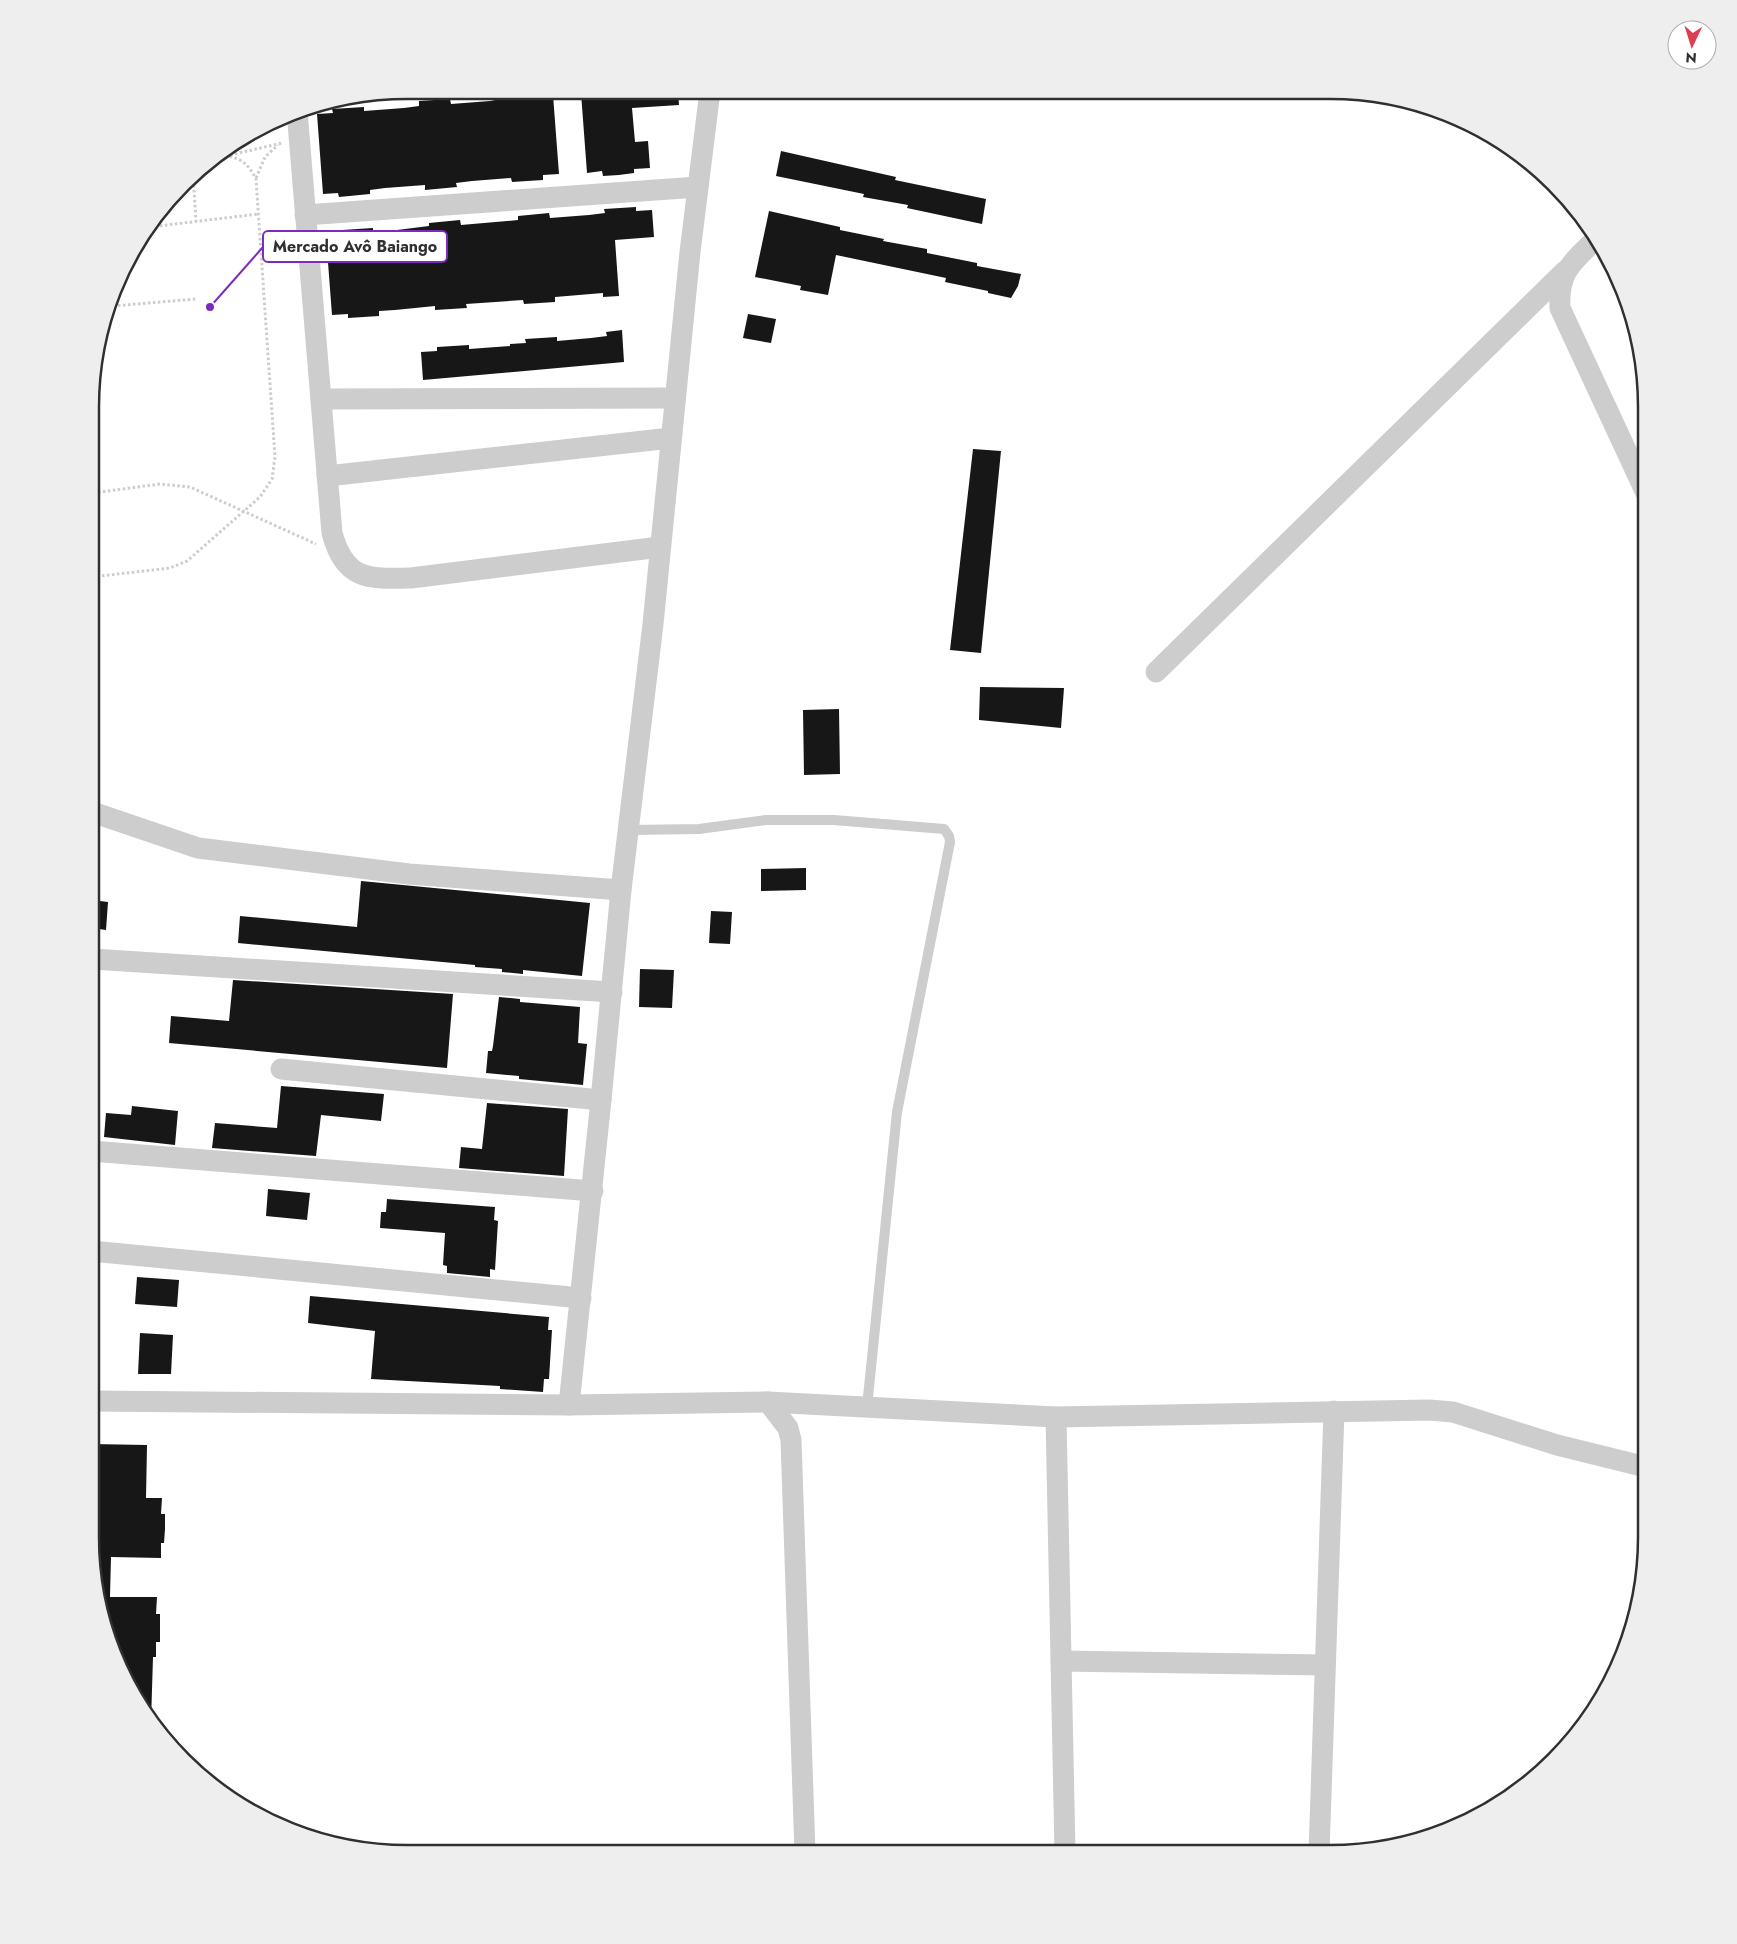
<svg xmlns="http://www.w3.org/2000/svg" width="1737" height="1944" viewBox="0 0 1737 1944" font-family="Jost,sans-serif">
<rect width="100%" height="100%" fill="#fff"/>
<g fill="#171717">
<polygon points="597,91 678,91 679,105 632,108 635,142 648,141 650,168 634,169 634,173 619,175 603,176 602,171 587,173 581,93"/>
<polygon points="537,92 538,96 553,95 559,174 543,175 543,180 512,182 511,178 472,181 456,183 457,187 425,190 425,185 385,188 370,190 370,194 339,197 338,193 323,194 317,114 333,113 332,109 364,107 364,111 404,108 419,106 419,101 450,99 451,104 490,101 506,98 506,94"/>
<polygon points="781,151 896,177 895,180 986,199 982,224 907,208 908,205 863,197 864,194 776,176"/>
<polygon points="636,207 636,211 652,210 654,237 615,240 619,296 603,297 603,293 555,297 555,302 524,304 523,300 466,304 467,308 435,310 435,306 395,310 379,311 379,316 348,318 348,314 332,315 326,236 342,234 342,230 373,228 373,233 429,226 429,223 460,220 461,225 518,220 518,216 549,213 550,218 589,215 605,213 604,209"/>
<polygon points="769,211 840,227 840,230 884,239 883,241 927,249 927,253 977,263 977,266 1021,274 1018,286 1011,298 988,293 988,291 945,282 946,278 836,255 828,295 800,290 801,286 755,277"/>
<polygon points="748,314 776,319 771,343 743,338"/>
<polygon points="622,330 624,362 423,380 421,352 437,351 437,347 469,345 469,349 510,346 510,344 526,343 525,339 557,337 557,341 591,338 607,336 606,332"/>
<polygon points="973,449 1001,451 981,653 950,650"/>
<polygon points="980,687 1064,688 1061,728 979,720"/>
<polygon points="839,709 840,774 804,775 803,710"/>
<polygon points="806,868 806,890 761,891 761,869"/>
<polygon points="361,881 590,903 582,976 523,970 523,974 502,972 502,969 475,967 475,965 238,943 240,916 357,927"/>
<polygon points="92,900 108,902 106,930 92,928"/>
<polygon points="711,911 732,912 730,944 709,943"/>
<polygon points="640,969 674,970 672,1008 639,1007"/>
<polygon points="233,980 453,994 447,1068 169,1043 171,1016 229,1021"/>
<polygon points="499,997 520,999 520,1002 580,1007 578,1043 587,1044 583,1085 519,1079 519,1076 486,1073 488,1051 492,1051 493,1046"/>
<polygon points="281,1086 384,1094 381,1121 321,1115 316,1156 212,1148 215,1123 277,1128"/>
<polygon points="487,1103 568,1109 564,1176 459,1168 461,1147 482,1149"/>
<polygon points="132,1106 178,1111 175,1145 104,1137 106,1113 131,1115"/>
<polygon points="268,1189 310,1193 307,1220 266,1216"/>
<polygon points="387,1199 495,1207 494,1220 498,1221 495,1270 490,1269 490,1277 447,1273 447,1266 443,1265 445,1233 380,1228 381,1212 386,1212"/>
<polygon points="137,1277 179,1280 177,1307 135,1304"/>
<polygon points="310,1296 549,1317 548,1330 552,1330 549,1379 544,1379 543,1392 500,1389 500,1386 371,1379 375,1331 308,1323"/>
<polygon points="140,1333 173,1335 171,1374 138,1374"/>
<polygon points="91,1444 147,1445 146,1498 162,1498 161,1514 165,1514 165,1529 164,1543 161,1543 161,1558 111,1557 110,1597 157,1597 156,1614 160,1614 160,1642 156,1642 156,1657 153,1657 151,1722 143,1713 107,1639 91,1558"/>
</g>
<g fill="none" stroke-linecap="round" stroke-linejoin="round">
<g stroke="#cdcdcd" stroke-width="3" stroke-dasharray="2.5 2.5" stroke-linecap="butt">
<polyline points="230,155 282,143"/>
<polyline points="193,175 196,221"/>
<polyline points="256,178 265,157 278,145"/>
<polyline points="150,227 258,214"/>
<polyline points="113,306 196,299"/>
<polyline points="93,493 160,484 190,487 316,544"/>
<path d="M92,577l78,-9 17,-7 73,-64 12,-18 3,-22 -19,-278c-8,-16 -18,-24 -37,-23"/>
</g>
<polyline stroke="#cdcdcd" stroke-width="10" points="630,830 699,829 766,820 834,820 944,829 949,836 950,842 897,1112 867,1407"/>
<g stroke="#cdcdcd" stroke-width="21">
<path d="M297,111l35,422c13,47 35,46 79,45l249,-31"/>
<polyline points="305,215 698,187"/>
<path d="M1597,238c-25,25 -39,33 -37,70l86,185"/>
<polyline points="321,399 675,398"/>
<polyline points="327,476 671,438"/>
<polyline points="1156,672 1565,271"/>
<polyline points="92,812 198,848 409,874 621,890"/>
<polyline points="92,959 612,992"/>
<polyline points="281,1069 601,1100 621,890 653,624 690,252 710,91"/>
<polyline points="91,1151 593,1191"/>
<polyline points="91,1251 581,1298"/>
<polyline points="91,1401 569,1405 768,1402 1056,1417 1429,1410 1453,1412 1557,1445 1646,1467"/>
<polyline points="768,1402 788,1428 791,1440 805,1853"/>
<polyline points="569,1405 601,1100"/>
<polyline points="1056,1417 1065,1853"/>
<polyline points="1061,1661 1325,1665"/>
<polyline points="1319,1853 1334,1411"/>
</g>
</g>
<path d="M0 0H1737V1944H0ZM407 99H1330A308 308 0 0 1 1638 407V1537A308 308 0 0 1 1330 1845H407A308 308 0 0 1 99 1537V407A308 308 0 0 1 407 99Z" fill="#eee" fill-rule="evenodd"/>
<path fill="none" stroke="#303030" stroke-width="2.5" d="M407 99H1330A308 308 0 0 1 1638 407V1537A308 308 0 0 1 1330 1845H407A308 308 0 0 1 99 1537V407A308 308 0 0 1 407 99Z"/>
<path fill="none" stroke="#7b2cbf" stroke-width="2" d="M210 307L263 247"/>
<circle fill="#7b2cbf" stroke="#fff" stroke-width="2" cx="210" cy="307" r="5"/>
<rect fill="#fff" stroke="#7b2cbf" stroke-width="2" x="263" y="231" width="184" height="31" rx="5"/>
<g font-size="16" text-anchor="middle" font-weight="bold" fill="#303030">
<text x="355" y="252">Mercado Avô Baiango</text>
</g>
<g transform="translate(1692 45) rotate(184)"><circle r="24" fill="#ffffff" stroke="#acacac"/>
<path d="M0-4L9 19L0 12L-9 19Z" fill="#db3d52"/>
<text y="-8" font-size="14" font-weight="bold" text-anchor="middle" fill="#303030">N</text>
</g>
</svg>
